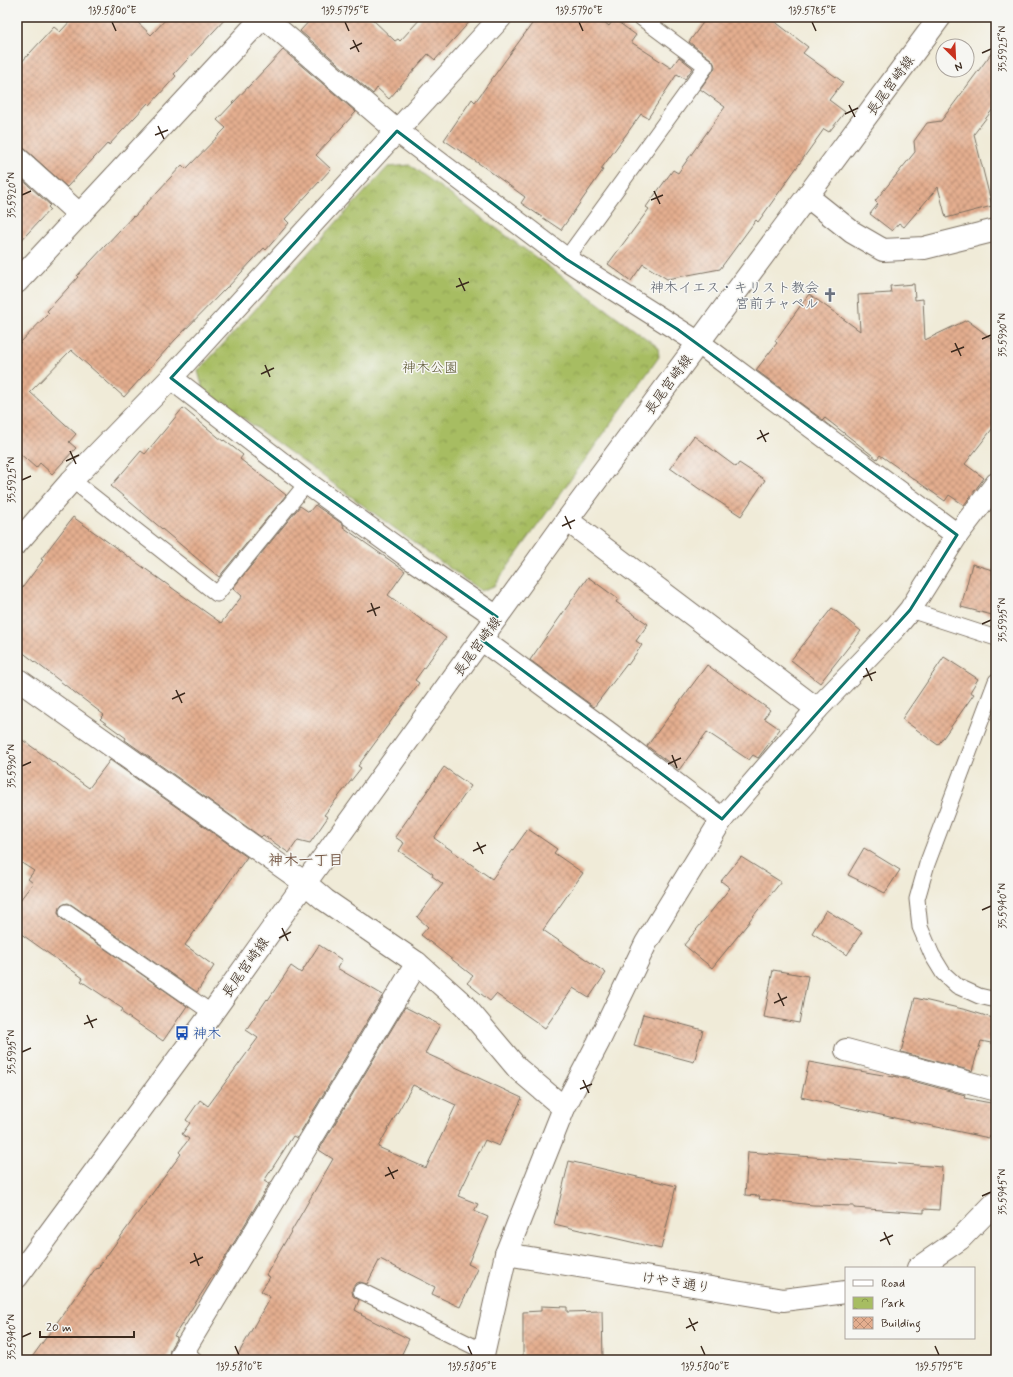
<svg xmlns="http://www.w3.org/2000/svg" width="1013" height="1377" viewBox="0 0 1013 1377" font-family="Mynerve,'Klee One',sans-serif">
<defs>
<pattern id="park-crowns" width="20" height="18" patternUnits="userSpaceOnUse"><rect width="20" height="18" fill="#a7bd62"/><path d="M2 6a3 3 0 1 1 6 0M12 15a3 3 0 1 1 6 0" fill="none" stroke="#899a50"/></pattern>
<pattern id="building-cross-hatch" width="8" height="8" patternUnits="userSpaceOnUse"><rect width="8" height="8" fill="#e4ae8f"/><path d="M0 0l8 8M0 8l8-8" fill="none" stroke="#ba8e74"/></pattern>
</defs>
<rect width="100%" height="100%" fill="#f6f6f2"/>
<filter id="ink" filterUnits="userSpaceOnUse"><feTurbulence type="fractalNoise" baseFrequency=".025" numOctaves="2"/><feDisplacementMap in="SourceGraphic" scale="8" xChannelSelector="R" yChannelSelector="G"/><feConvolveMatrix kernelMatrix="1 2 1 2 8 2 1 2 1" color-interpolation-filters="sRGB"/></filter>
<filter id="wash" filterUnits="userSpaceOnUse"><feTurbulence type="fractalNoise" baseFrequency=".012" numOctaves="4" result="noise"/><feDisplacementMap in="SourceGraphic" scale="16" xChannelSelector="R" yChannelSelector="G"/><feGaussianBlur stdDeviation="0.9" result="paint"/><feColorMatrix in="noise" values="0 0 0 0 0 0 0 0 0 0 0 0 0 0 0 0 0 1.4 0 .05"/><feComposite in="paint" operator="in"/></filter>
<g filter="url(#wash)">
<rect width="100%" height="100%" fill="#f0ebd8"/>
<polygon fill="url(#park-crowns)" stroke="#717440" points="410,165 658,347 659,357 494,586 481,591 203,389 198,371 388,167"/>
<g id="blocks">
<g fill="url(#building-cross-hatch)" fill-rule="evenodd">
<polygon points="74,17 132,17 151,35 168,17 227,17 174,74 176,76 150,105 148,103 109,145 108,143 67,187 25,149 17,146 17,67 54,27 60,32"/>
<polygon points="313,17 370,17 395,41 398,39 400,41 422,17 474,17 435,60 428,54 389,99 377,88 373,94 300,31"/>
<polygon points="537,17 598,17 609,26 614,19 636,35 631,42 671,68 679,57 693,68 685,79 677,74 648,118 641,114 601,169 603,170 561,230 521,203 525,197 484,167 444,140 472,99 475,102"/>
<polygon points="707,17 769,17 808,47 803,53 843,82 829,100 845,112 829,132 824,129 758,222 756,220 720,269 667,279 643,264 631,281 608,264 649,209 646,207 673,170 678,173 725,107 700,89 713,71 715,67 714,63 711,59 689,42"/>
<polygon points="996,47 996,105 974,134 992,206 946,218 938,187 904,227 899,223 892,231 870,214 878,204 875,201 915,152 914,141 927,123 941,121"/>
<polygon points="283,50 356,112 316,155 331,169 285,219 289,223 266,250 264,248 228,287 227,287 175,340 124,397 71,350 30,392 76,434 69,442 76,448 52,474 40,463 36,468 17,451 17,346 49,313 47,311 78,277 77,276 133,216 134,217 182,165 186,169 226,128 217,120"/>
<polygon points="17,175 50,205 48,207 50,209 17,245"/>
<polygon points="914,284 915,300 923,299 925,340 967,320 996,342 996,424 965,464 984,478 964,505 949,495 945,501 880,455 877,459 825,418 823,420 756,370 777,343 775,341 809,294 860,331 858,295 891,293 890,286"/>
<polygon points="183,408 223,441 224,440 243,455 240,459 286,495 219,577 111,486 141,451 145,454"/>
<polygon points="694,436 736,467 739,463 765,480 741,516 698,488 670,468"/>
<polygon points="315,505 344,525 343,527 405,571 388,595 446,638 415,680 419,683 358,766 361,768 324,815 328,817 310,843 298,840 289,853 263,835 261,837 125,740 126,738 100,719 104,715 17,648 17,595 43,560 41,559 73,517 221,623 242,596 233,588 300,506 309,512"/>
<polygon points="972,564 996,571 996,616 961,607"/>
<polygon points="588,577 618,599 616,602 648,624 636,641 642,645 628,665 627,664 594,707 530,660"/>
<polygon points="832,608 861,631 820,683 791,660"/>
<polygon points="944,657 978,679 970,692 974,694 938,745 902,719"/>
<polygon points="707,665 770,710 764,718 780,729 758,758 753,755 749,760 707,732 679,770 647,746"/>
<polygon points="17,736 89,788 110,760 247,857 185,945 214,966 197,992 72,905 68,903 64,904 59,907 58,912 59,915 62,919 187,1006 163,1041 121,1012 123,1009 81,981 83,978 17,931 17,904 33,883 28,879 34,871 17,860"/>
<polygon points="444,767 471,786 434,838 492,879 528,829 557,849 554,853 583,873 543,930 606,973 589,998 573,988 545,1028 496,994 490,1001 467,983 473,976 421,935 428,927 417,917 443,884 432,876 433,874 399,851 404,843 395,837"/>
<polygon points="864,848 900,870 885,893 848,875"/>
<polygon points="741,857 781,882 749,921 750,921 712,968 684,945 730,888 721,881"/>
<polygon points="826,910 862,932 847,955 812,933"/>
<polygon points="319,945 342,960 337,968 383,995 297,1138 293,1136 264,1181 269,1184 229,1251 174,1336 177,1337 170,1349 169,1356 166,1360 30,1360 96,1268 97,1269 181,1154 179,1152 189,1139 182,1134 190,1123 186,1120 200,1100 208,1106 258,1038 246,1030 267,999 268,1000 291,966 301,973"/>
<polygon points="773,970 808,976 799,1023 764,1017"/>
<polygon points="915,998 967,1010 996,1019 996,1044 981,1041 972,1071 901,1052"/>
<path d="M405,1007l35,18 -15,28 97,45 -23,48 -14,-6 -27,56 20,8 -4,7 14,6 -20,47 10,5 -18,38 -28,-13 3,-7 -55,-28 -13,25 -7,-2 -4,1 -3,4 -1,4 1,5 6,4 -4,10 7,4 -1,1 48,24 -10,21h-164l35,-63 -9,-6 9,-14 -4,-2 67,-116 -14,-9zM413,1085l43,20 -30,63 -48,-21z"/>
<polygon points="643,1014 703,1030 694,1062 634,1046"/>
<polygon points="809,1062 894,1077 894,1076 965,1095 964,1098 996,1104 996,1136 990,1135 989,1138 890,1117 801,1097"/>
<polygon points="748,1152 942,1167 939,1210 924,1209 924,1213 854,1208 854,1206 813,1205 759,1199 760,1196 745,1195"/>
<polygon points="569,1161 676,1186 661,1249 554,1224"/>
<polygon points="541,1306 567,1307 567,1312 602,1311 603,1360 523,1360 523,1312 541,1311"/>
</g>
</g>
</g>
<g filter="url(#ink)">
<use href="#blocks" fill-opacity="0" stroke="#7a6e5f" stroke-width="1"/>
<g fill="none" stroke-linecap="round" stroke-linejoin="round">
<defs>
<g id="lane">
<polyline points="566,259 706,66 640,17"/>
<polyline points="72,480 217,594 307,483"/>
<polyline points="910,610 996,638"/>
<polyline points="996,681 927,864 917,899 920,927 932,955 943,973 957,986 979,996 996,1000"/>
<polyline points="67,912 212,1013"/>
<polyline points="361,1291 483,1351"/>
</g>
<g id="street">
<polyline points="264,17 397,131 566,259 699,343 957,535"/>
<polyline points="17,158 80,215"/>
<polyline points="808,197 852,232 883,250 924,248 996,230"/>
<polyline points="17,282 263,17"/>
<polyline points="171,378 307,483 413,560 497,617"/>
<polyline points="567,520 817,709"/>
<polyline points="17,543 72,480 171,378 501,17"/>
<polyline points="482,640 610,734 722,819"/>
<polyline points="17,679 305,883 325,900 417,963 464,1005 518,1069 564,1108"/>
<polyline points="846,1050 996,1090"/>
<polyline points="190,1360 181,1355 417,963"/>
</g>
<g id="secondary">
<polyline points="506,1254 783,1300 846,1292"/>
<polyline points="918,1268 960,1239 996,1202"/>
<polyline points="17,1277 212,1013 305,883 567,520 940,17"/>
<polyline points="482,1360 506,1254 564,1108 598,1043 646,943 722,819 817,709 895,628 910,610 957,535 996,484"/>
</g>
</defs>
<use href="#lane" stroke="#7a6e5f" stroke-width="17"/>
<use href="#street" stroke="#7a6e5f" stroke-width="24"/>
<use href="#secondary" stroke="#7a6e5f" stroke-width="24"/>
<use href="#lane" stroke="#fff" stroke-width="15"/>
<use href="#street" stroke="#fff" stroke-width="22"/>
<use href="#secondary" stroke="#fff" stroke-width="22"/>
</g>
</g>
<path fill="none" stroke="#0f766e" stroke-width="3" stroke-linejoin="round" d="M397,131l169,128 111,70 280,206 -47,75 -188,209 -240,-179 15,-23 -190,-134 -136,-105z"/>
<path fill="none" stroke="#3b2a1e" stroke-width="1.5" d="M112,22l4,9M345,22l4,9M579,22l4,9M812,22l4,9M353,40l6,12M350,49l12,-6M982,53l9,-4M849,105l6,12M845,114l13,-6M158,126l6,13M155,135l13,-5M654,191l6,13M22,195l9,-4M651,200l12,-5M459,278l6,13M456,287l13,-5M982,339l9,-4M955,343l6,13M951,352l13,-5M265,365l5,12M261,374l13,-6M760,430l6,12M757,439l12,-6M70,451l6,13M66,461l13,-6M22,480l9,-4M565,516l6,13M562,526l13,-6M371,603l5,13M367,612l13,-5M982,624l9,-4M866,668l6,13M863,677l13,-5M176,690l6,13M172,699l13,-6M672,755l5,13M668,764l13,-6M22,766l9,-4M477,842l6,12M473,851l13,-6M982,910l9,-4M282,928l6,13M279,938l12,-6M778,993l6,13M774,1003l13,-6M87,1015l6,13M84,1024l13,-5M22,1052l9,-4M583,1080l6,13M580,1089l12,-5M388,1167l6,12M385,1176l13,-6M982,1196l9,-4M884,1232l6,13M880,1241l13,-6M194,1253l5,13M190,1263l13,-6M689,1318l6,13M686,1328l12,-6M22,1337l9,-4M235,1346l4,9M468,1346l4,9M701,1346l4,9M935,1346l4,9"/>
<defs>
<symbol id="church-bare" viewBox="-9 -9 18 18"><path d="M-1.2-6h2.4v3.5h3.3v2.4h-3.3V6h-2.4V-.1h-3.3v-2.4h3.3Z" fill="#6b7280" stroke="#f6f6f2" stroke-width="2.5" paint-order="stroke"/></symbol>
<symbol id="bus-bare" viewBox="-9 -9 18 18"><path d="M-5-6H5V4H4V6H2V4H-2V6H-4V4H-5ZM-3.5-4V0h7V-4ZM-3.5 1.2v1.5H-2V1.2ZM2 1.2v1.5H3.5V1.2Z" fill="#1a4fb4" stroke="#f6f6f2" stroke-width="2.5" paint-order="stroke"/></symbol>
</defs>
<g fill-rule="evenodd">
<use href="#church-bare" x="820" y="285" width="20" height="20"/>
<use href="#bus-bare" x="172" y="1023" width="20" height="20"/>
</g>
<g text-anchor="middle" stroke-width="3" stroke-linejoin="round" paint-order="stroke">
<g font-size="14" fill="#3b2a1e" stroke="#f6f6f2">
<text transform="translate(890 85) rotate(-54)" y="5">長尾宮崎線</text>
<text transform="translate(668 384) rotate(-54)" y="5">長尾宮崎線</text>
<text transform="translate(477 646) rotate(-54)" y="5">長尾宮崎線</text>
<text transform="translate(245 967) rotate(-55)" y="5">長尾宮崎線</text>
<text transform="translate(676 1282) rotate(9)" y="5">けやき通り</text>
</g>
<g font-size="14" fill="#5b616d" stroke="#f6f6f2" text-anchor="end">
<text x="819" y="292">神木イエス・キリスト教会<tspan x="819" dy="16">宮前チャペル</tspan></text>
</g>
<g font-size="14" fill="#5b5632" stroke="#f6f6f2">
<text x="430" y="372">神木公園</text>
</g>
<g font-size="14" fill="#164399" stroke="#f6f6f2" text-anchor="start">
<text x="193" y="1038">神木</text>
</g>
<g font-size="15" font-weight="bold" fill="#765846" stroke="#f6f6f2">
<text x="306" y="865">神木一丁目</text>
</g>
</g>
<rect width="1013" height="1377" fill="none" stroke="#f6f6f2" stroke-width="44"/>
<rect x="845" y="1267" width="130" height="72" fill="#f6f6f2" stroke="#aba49d"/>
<rect x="853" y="1280" width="20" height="6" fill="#ffffff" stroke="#aba49d"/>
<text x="881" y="1287" font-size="12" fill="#3b2a1e">Road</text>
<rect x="853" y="1297" width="20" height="12" fill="url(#park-crowns)" stroke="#aba49d"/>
<text x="881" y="1307" font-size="12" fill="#3b2a1e">Park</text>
<rect x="853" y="1317" width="20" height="12" fill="url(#building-cross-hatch)" stroke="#aba49d"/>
<text x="881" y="1327" font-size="12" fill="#3b2a1e">Building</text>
<g transform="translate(955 58) rotate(156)"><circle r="19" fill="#f6f6f2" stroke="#aba49d"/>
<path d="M0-3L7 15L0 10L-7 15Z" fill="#c8321e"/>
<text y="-6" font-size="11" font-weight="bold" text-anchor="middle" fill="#3b2a1e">N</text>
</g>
<path d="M40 1331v6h94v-6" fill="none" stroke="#3b2a1e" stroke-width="2"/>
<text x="46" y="1331" font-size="12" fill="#3b2a1e" stroke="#f6f6f2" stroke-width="3" paint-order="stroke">20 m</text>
<rect x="22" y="22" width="969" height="1333" fill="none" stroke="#3b2a1e" stroke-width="1.5"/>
<g font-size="10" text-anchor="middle" fill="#3b2a1e">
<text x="112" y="14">139.5800°E</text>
<text x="345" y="14">139.5795°E</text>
<text x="579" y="14">139.5790°E</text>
<text x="812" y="14">139.5785°E</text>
<text transform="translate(1002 49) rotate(-90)" y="4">35.5925°N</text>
<text transform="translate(11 195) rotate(-90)" y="4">35.5920°N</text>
<text transform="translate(1002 335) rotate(-90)" y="4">35.5930°N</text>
<text transform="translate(11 480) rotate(-90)" y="4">35.5925°N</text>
<text transform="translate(1002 620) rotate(-90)" y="4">35.5935°N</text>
<text transform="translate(11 766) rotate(-90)" y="4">35.5930°N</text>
<text transform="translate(1002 906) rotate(-90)" y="4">35.5940°N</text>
<text transform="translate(11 1052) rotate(-90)" y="4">35.5935°N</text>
<text transform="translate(1002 1192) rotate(-90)" y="4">35.5945°N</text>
<text transform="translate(11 1337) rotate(-90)" y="4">35.5940°N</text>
<text x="239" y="1370">139.5810°E</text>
<text x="472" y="1370">139.5805°E</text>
<text x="705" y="1370">139.5800°E</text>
<text x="939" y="1370">139.5795°E</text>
</g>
</svg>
